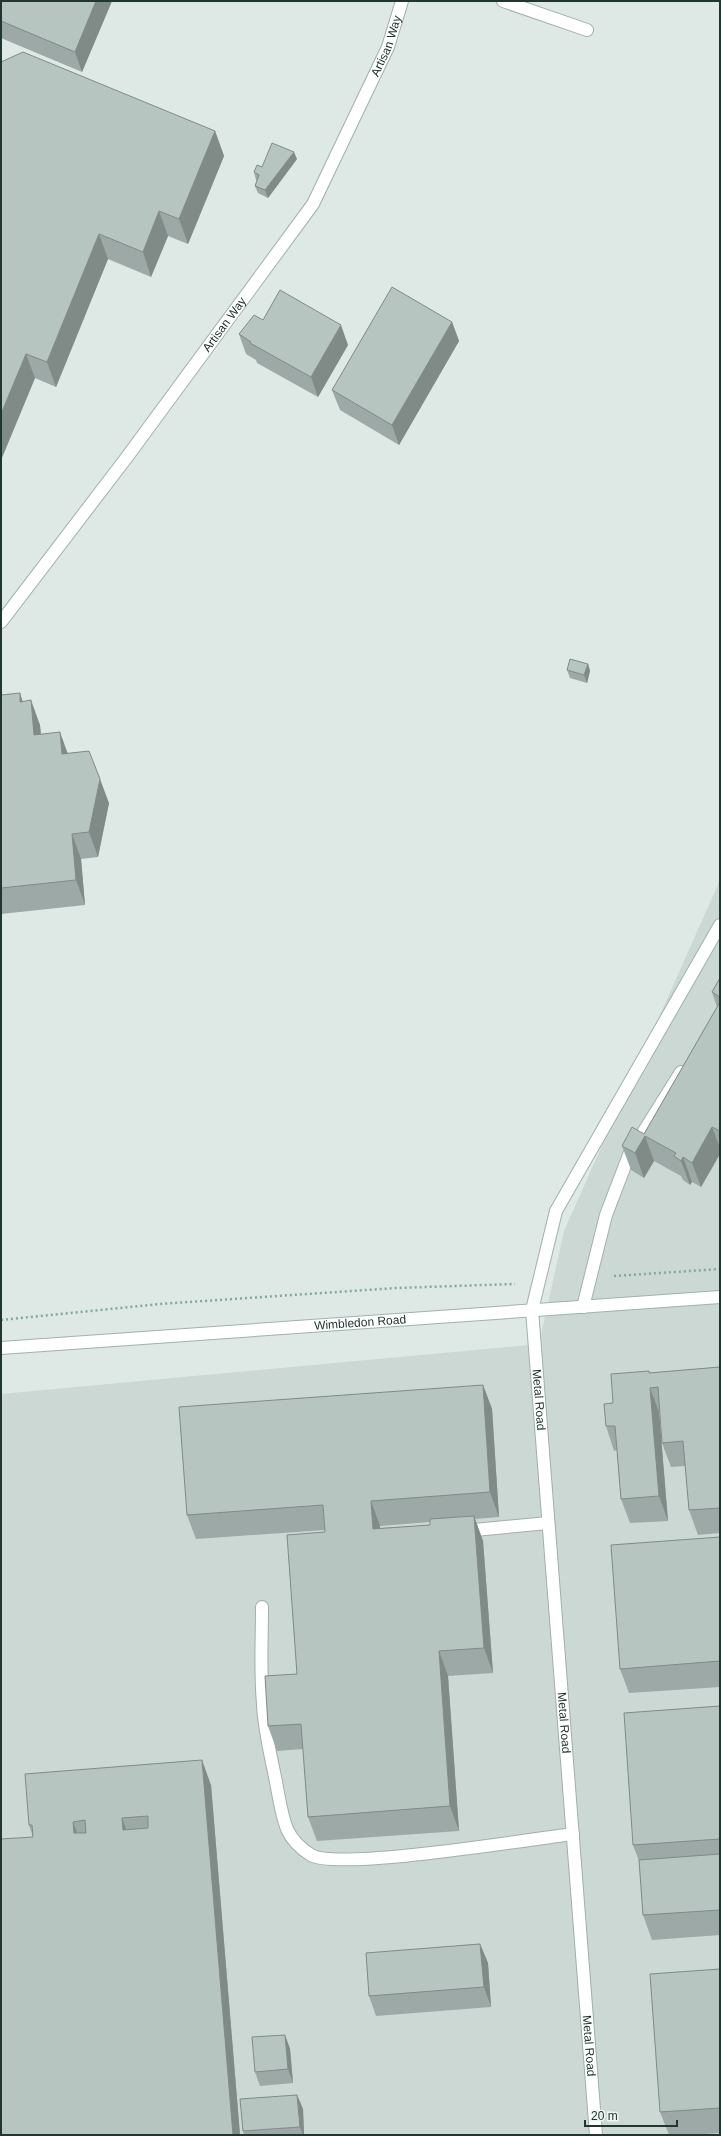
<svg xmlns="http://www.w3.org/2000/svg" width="721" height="2136" viewBox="0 0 721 2136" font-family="Helvetica,sans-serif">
<rect width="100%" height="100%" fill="#dee8e5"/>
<polygon fill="#ccd8d4" points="720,880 720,2135 1,2135 1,1394 539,1344 564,1231"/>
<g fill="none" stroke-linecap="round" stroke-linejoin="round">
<defs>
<g id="service">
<polyline points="503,1 587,30"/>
<path id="s1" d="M1,622l126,-165 186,-253 75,-157 14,-46"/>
<polyline points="583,1307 606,1215 629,1155 681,1072"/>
<polyline points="532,1310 556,1211 720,925"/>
<polyline points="464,1531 548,1523"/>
<path d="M262,1607c0,32 -2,65 1,97 1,26 8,52 13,78 3,15 5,32 11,47 5,11 14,20 24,26 27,16 220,-16 262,-21"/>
</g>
<g id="minor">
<path id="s2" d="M532,1310l64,825"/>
</g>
<g id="secondary">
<path id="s3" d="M1,1348l719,-51"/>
</g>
</defs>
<use href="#service" stroke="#a2afac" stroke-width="14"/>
<use href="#minor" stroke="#a2afac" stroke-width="14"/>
<use href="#secondary" stroke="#9eb3ae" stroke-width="14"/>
<g stroke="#81a9a2" stroke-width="2.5" stroke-dasharray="2 3" stroke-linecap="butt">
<polyline points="614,1276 720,1269"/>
<polyline points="1,1320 159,1304 396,1288 515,1284"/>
</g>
<use href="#service" stroke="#fff" stroke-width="12"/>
<use href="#minor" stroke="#fff" stroke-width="12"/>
<use href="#secondary" stroke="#fff" stroke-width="12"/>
</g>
<g fill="#9da9a6" fill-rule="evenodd">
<polygon points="1,1 112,1 82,72 1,38"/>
<polygon points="1,62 215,131 224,156 188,244 168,236 151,277 108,259 56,387 35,378 1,460"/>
<polygon points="297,159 268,198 258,193 255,186 257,180 256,180 254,172 262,167"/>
<polygon points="263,320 348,345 318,397 257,363 256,360 246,354 239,334"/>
<polygon points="452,322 459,341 399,445 340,410 332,390"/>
<polygon points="588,664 590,671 587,683 570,678 567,670"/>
<polygon points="1,695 22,701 40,725 41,735 68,753 109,803 98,857 81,859 85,905 1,914"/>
<polygon points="720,978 720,1154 701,1187 692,1182 690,1185 683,1180 681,1176 654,1161 644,1178 631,1170 622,1146 644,1134 717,1007 712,992"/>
<polygon points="720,1367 720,1533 698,1535 689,1510 685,1466 671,1467 662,1443 660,1412 659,1412 668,1521 630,1523 621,1499 617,1450 614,1451 606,1426 613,1403 649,1373"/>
<path d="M483,1385l9,24 7,108 -24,2 8,22 10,132 -45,3 11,155 -142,10 -9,-24 -5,-68 -26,2 -9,-25 29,-52 28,-142v-2l-129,9 -9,-24zM430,1522v3l-50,3v-2z"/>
<polygon points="720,1537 720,1687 629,1693 620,1669"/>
<polygon points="720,1706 720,1935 652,1940 643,1915 639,1861 633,1845"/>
<polygon points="211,1785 240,2135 1,2135 33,1837 29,1825"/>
<polygon points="480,1944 488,1963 491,2007 376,2016 369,1996"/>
<polygon points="720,1969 720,2133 688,2135 669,2135 660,2112"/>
<polygon points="285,2035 290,2049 293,2083 260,2086 255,2072"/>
<polygon points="297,2095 303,2109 304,2135 244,2135 243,2131"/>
</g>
<g fill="#808a87">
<polygon points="96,1 112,1 82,72 75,52"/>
<polygon points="215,131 224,156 188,244 179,219"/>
<polygon points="294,152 297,159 268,198 265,190"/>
<polygon points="159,211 168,236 151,277 143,252"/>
<polygon points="99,234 108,259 56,387 47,362"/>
<polygon points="452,322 459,341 399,445 392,425"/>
<polygon points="341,325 348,345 318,397 311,377"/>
<polygon points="26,354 35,378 1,460 1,414"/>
<polygon points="588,664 590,671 587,683 584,675"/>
<polygon points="20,693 28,718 20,702"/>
<polygon points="31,700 40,725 43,760 34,735"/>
<polygon points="60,732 69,757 62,754"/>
<polygon points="100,779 109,803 98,857 89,832"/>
<polygon points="72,834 81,859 85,905 76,880"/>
<polygon points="712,1127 720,1148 720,1154 701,1187 692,1163"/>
<polygon points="645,1136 654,1161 644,1178 635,1153"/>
<polygon points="683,1157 692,1182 690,1185 681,1161"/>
<polygon points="483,1385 492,1409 499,1517 490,1492"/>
<polygon points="650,1388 659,1412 668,1521 659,1496"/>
<polygon points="371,1501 380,1526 382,1553 373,1529"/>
<polygon points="474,1516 483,1541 493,1673 484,1648"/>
<polygon points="439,1651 448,1676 459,1831 450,1806"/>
<polygon points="202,1760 211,1785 240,2135 233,2135"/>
<polygon points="122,1818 131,1842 123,1830"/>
<polygon points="73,1822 82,1846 74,1833"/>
<polygon points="480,1944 488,1963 491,2007 484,1987"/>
<polygon points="285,2035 290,2049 293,2083 288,2069"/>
<polygon points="297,2095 303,2109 304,2135 303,2135 300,2127"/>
</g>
<g fill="#b7c5c1" stroke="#808a87" fill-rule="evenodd">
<polygon points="1,1 96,1 75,52 1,21"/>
<polygon points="23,52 215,131 179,219 159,211 143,252 99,234 47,362 26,354 1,414 1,62"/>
<polygon points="272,143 294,152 265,190 255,186 259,175 254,172 257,165 262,167"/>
<polygon points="392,287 452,322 392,425 332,390"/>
<polygon points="280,290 341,325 311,377 250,343 251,342 239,334 254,315 263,320"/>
<polygon points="570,659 588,664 584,675 567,670"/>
<polygon points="20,693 20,702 31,700 34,735 60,732 62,754 89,751 100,779 89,832 72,834 76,880 1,888 1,695"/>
<polygon points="720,978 720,997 712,992"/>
<polygon points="720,1002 720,1131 712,1127 692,1163 683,1157 681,1161 674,1156 676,1153 645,1136 635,1153 622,1146 632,1127 644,1134"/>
<polygon points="720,1367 720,1508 689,1510 683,1441 662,1443 658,1387 650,1388 659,1496 621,1499 615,1426 606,1426 604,1404 613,1403 611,1374 649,1371 649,1373"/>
<polygon points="483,1385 490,1492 371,1501 373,1529 430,1525 430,1519 474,1516 484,1648 439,1651 450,1806 308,1817 301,1724 268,1726 265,1676 297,1674 287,1535 325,1532 323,1505 187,1515 179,1407"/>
<polygon points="720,1537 720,1661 620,1669 611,1545"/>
<polygon points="720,1706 720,1839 633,1845 624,1713"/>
<path d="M202,1760l31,375h-232v-296l32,-2 -1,-12h-3l-4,-51zM148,1816v12l-25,2 -1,-12zM85,1820l1,13h-12l-1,-11z"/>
<polygon points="720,1854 720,1910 643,1915 639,1860"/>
<polygon points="480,1944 484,1987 369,1996 366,1953"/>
<polygon points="720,1969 720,2108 660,2112 650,1974"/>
<polygon points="285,2035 288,2069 255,2072 252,2037"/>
<polygon points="297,2095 300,2127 243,2131 240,2099"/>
</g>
<g text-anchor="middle" stroke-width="4" stroke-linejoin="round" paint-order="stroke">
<g font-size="12" fill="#213633" stroke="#eef5f2">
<text dy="4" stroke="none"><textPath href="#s1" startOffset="696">Artisan Way</textPath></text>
<text dy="4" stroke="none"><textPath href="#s1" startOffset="372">Artisan Way</textPath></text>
<text dy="4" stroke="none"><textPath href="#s3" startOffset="360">Wimbledon Road</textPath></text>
<text dy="4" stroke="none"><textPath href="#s2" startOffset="90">Metal Road</textPath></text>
<text dy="4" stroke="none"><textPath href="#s2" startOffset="414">Metal Road</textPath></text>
<text dy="4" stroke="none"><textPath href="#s2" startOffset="738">Metal Road</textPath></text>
</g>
</g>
<rect width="721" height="2136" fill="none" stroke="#213633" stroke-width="4"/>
<path d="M585 2120v6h92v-6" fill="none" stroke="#213633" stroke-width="2"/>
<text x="591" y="2120" font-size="12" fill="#213633" stroke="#eef5f2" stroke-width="3" paint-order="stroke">20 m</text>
</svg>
